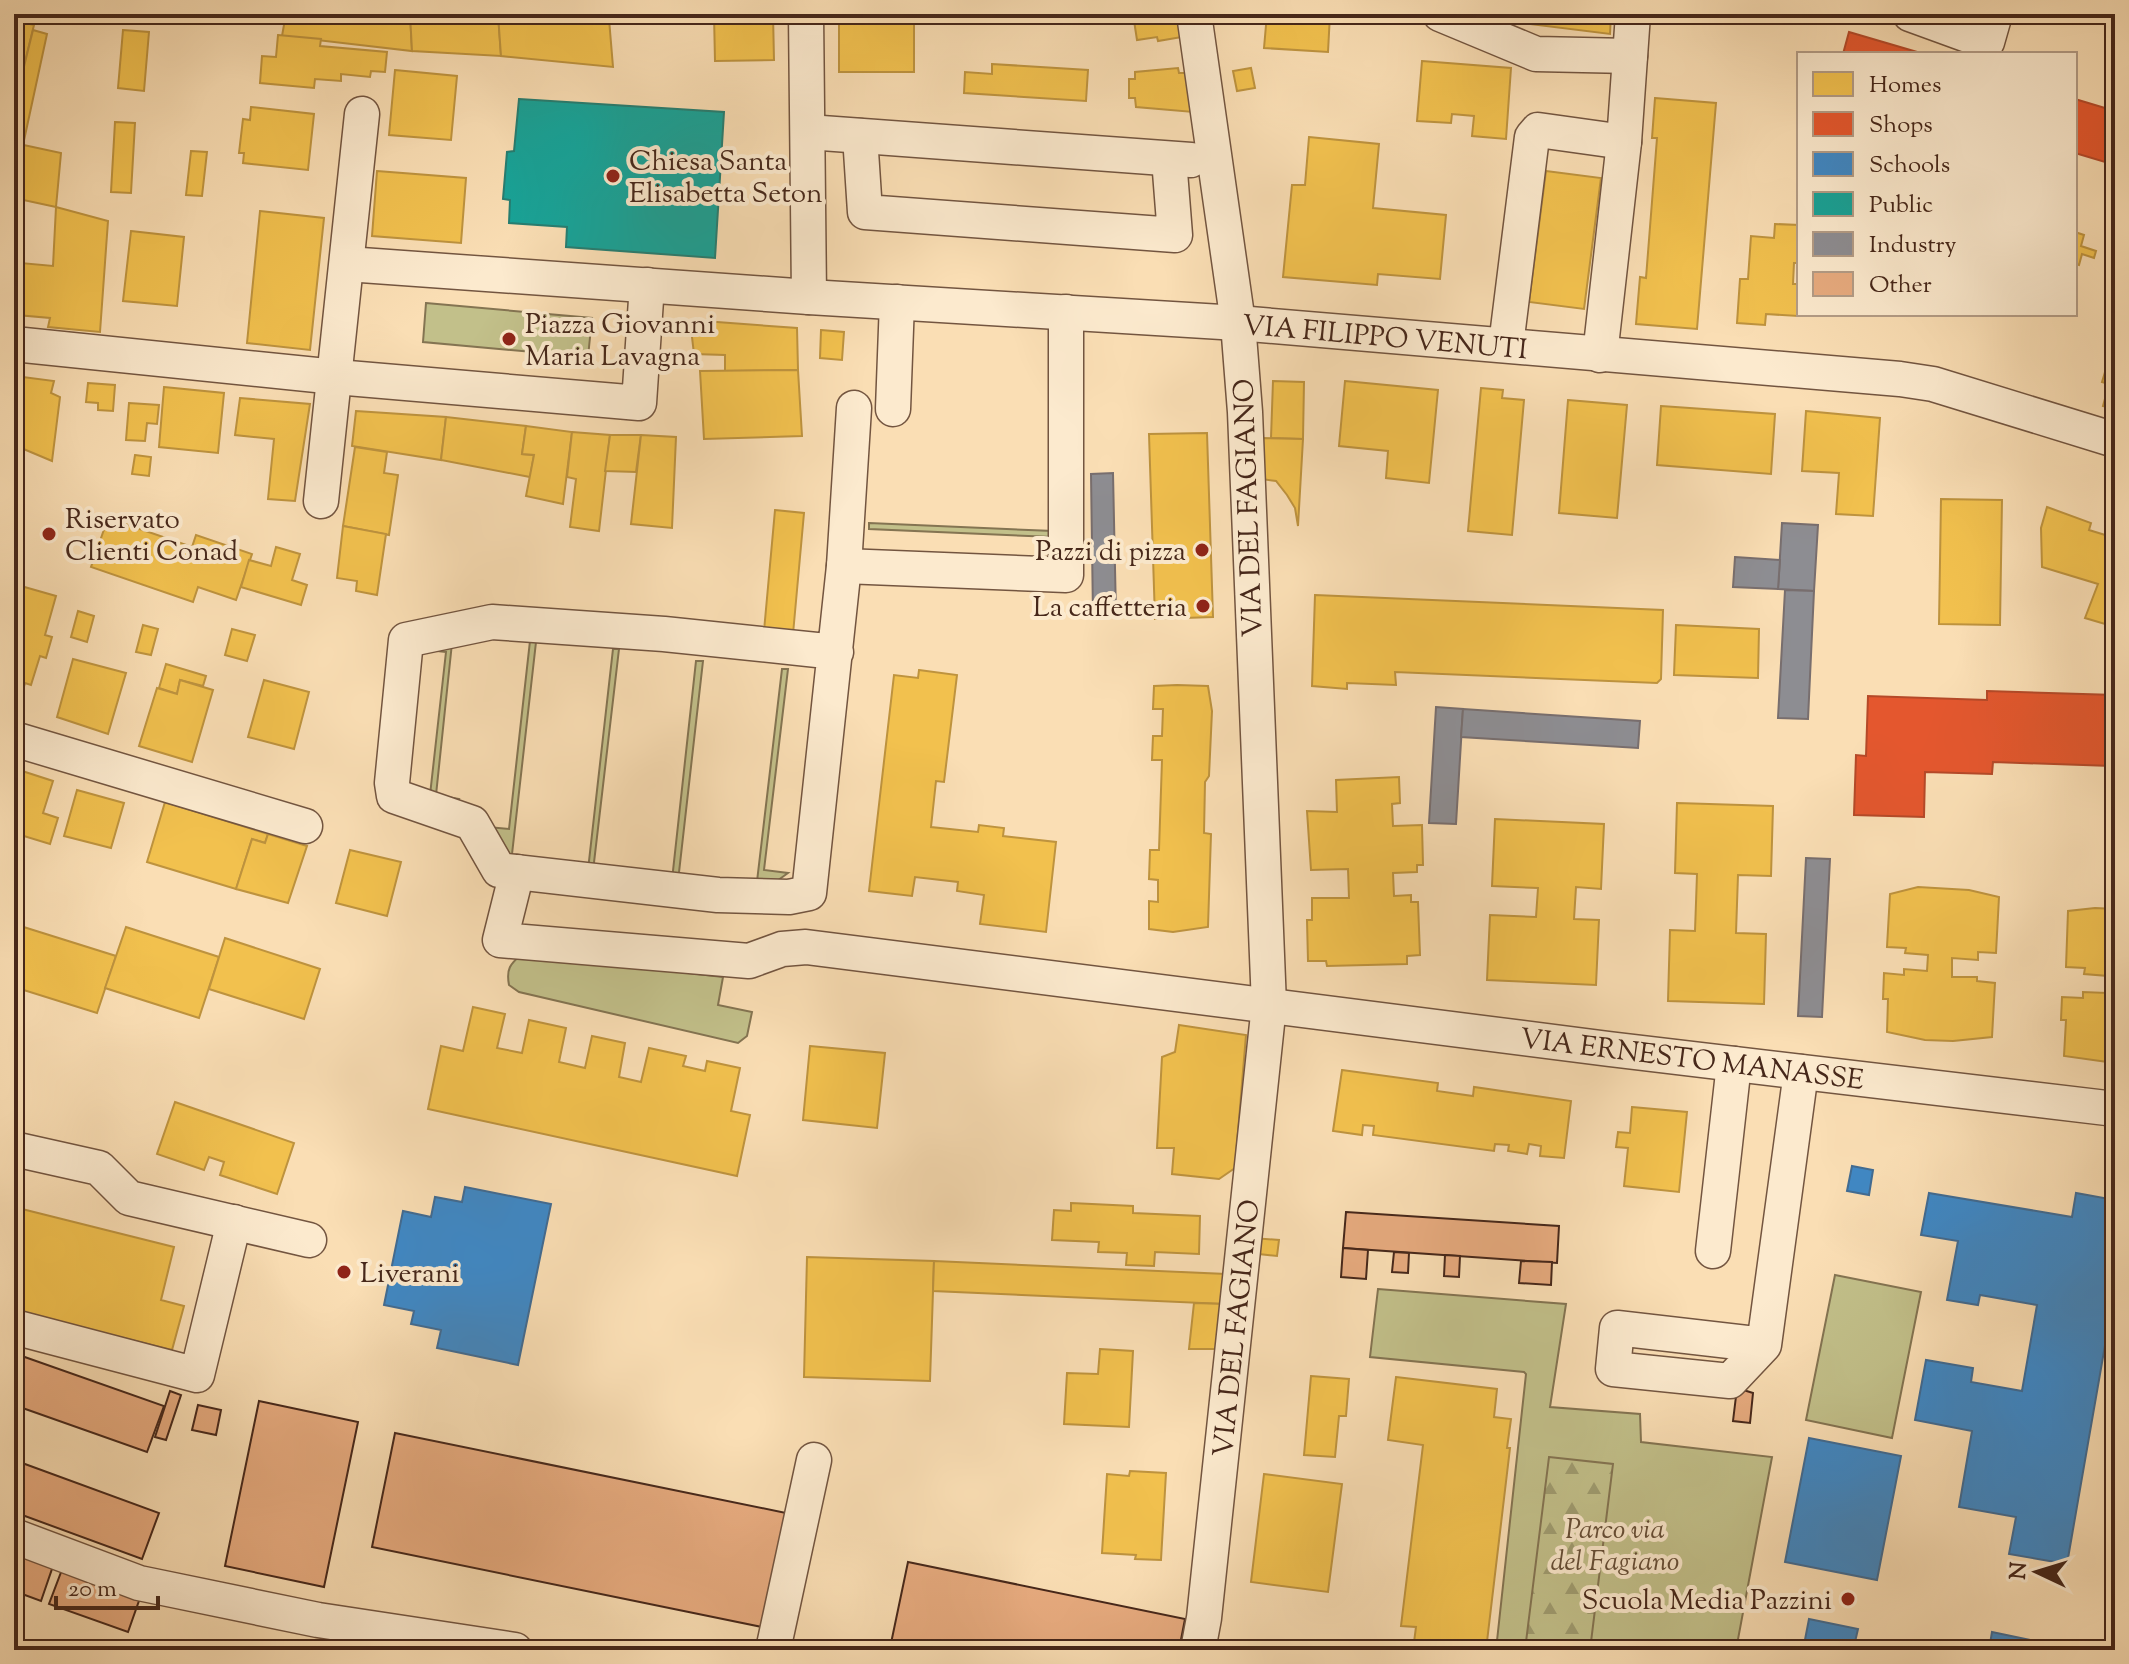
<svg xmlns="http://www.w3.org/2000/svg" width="2129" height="1664" viewBox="0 0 2129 1664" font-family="'Sorts Mill Goudy',serif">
<defs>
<pattern id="forest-firs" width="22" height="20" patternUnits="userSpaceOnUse" patternTransform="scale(2)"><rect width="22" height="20" fill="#c2c08a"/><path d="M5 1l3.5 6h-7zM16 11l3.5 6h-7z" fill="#9f9c70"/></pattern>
</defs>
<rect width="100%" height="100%" fill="#fadeb4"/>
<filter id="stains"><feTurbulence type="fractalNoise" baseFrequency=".0025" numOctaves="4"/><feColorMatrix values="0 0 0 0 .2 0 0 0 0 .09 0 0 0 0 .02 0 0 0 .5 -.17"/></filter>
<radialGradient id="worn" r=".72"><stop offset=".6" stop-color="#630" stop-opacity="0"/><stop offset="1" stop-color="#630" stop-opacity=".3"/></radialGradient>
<g fill="#c2c08a" stroke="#847452" stroke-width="2">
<polygon points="426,303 592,318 588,357 423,342"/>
<polygon points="869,523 1053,531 1053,537 869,529"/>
<polygon points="530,641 536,642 511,863 487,827 509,829"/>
<polygon points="452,643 436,795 459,799 458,801 430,795 446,652 428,650"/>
<polygon points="613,649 619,649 593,871 588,870"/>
<polygon points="696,661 703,661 678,881 672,880"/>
<polygon points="782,669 788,669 764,870 788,873 763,891 756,890"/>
<path d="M522,954l201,23 -5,28 34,7 -5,24 -9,7 -219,-51 -10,-7c-3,-16 1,-21 13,-31z"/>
<polygon points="1835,1275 1921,1292 1892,1438 1806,1420"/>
<polygon points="1378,1289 1566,1304 1550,1407 1640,1414 1641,1442 1772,1457 1736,1650 1496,1650 1526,1374 1524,1372 1370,1357"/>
</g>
<polygon fill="url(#forest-firs)" stroke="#847452" stroke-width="2" points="1549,1457 1613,1464 1590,1650 1525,1650"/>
<g fill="#f2c14e" stroke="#be933e" stroke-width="2">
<polygon points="286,14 410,14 412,51 282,36"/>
<polygon points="410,14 498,14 501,56 412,51"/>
<polygon points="498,14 553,14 609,19 613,67 501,56"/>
<polygon points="714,14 773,14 774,60 715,61"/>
<rect x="839" y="14" width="75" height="58"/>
<polygon points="1133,14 1179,14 1182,37 1158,41 1157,37 1137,40"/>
<polygon points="1267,14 1330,14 1328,52 1264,48"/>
<polygon points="1514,14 1611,14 1610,34 1513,22"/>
<polygon points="14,20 34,25 14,107"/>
<polygon points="33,30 47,34 23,145 14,143 14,107"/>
<polygon points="123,30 149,32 144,91 118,88"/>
<polygon points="278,35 321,39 320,46 387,52 385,72 371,71 370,77 341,74 341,81 315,79 314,88 260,83 262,56 276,57"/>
<polygon points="1422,61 1511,68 1506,139 1472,136 1474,116 1452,114 1451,123 1417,121"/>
<polygon points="992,64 1088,70 1086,101 964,93 965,72 992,74"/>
<polygon points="1178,68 1179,73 1189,73 1193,112 1136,107 1135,98 1129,98 1129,79 1135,79 1135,72"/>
<polygon points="1251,68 1255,88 1237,91 1233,71"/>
<polygon points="395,70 457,76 451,140 389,135"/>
<polygon points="1655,98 1716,103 1697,329 1636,324 1640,277 1646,278 1657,138 1652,138"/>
<polygon points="251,107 314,114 308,170 243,163 244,153 239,153 243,119 250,120"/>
<polygon points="115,122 135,123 131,193 111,192"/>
<polygon points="1309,137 1379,144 1373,208 1446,215 1440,279 1378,274 1377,285 1283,277 1292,185 1305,185"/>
<polygon points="19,144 61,153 56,207 14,198 14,165"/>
<polygon points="191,151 207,152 202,196 186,195"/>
<polygon points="377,171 466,178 461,243 372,236"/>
<polygon points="1546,171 1601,178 1584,309 1529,302"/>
<polygon points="56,207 108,221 100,332 48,327 50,318 17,315 21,263 53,266"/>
<polygon points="260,211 324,218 310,350 247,343"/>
<polygon points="1775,224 1799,225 1799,263 1794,263 1793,284 1799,284 1798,316 1766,314 1765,325 1737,323 1740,279 1748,279 1751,236 1774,238"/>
<polygon points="131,231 184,237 177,306 123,301"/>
<polygon points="2075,232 2084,235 2081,246 2096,251 2094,258 2082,254 2079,265 2075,264"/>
<polygon points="690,320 797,328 798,370 725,371 725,355 694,354"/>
<polygon points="821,330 844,332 842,360 820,358"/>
<polygon points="2115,339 2115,409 2103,406 2109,384 2102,382"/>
<polygon points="798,370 802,436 704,439 700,371"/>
<polygon points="15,376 54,381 51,393 60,397 52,461 14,445"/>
<polygon points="1273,381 1304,382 1303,439 1271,438"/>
<polygon points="1345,381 1438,390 1429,483 1386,478 1388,451 1339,446"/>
<polygon points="88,383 115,385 113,411 98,410 98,403 86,402"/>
<polygon points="164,387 224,393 218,453 159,447"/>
<polygon points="1481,388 1503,390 1502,398 1524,400 1512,535 1468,531"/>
<polygon points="240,398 310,404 295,501 268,499 274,439 235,435"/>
<polygon points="1568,400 1627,405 1617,518 1559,513"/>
<polygon points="129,403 159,405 157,424 147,423 145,441 126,440"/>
<polygon points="1661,406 1775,414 1771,474 1657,465"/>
<polygon points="356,411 446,417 441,460 352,446"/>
<polygon points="1806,411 1880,418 1873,516 1836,514 1839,473 1802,471"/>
<polygon points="446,417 526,426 522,454 534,455 530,477 441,460"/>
<polygon points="526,426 572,432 563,504 526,496 534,455 522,454"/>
<polygon points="572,432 610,435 599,531 570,527 576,479 567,477"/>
<polygon points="1207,433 1213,617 1155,619 1149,434"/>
<polygon points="610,435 641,435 636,472 605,471"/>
<polygon points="641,435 676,437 672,528 631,524"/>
<polygon points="1262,438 1303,439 1298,526 1295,508 1287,495 1276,481 1261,479"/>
<polygon points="355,447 387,452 384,473 398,475 389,535 343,526"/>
<polygon points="135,455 151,457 149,476 132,474"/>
<polygon points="1941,499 2002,500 2000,625 1939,624"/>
<polygon points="2047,507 2091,523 2089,530 2115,538 2115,627 2085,618 2098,584 2042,567 2041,528"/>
<polygon points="775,510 804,513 793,634 764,631"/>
<polygon points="108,518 192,547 196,535 252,554 236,600 198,587 193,602 91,567"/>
<polygon points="343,526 386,534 377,595 356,591 357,581 337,578"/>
<polygon points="276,547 300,554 292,580 307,585 301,605 241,587 249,560 271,566"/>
<polygon points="14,584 56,596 45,635 52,637 46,658 40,656 31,685 25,683 19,705 14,704"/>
<polygon points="1315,595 1663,610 1661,679 1657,683 1395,672 1396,685 1347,683 1347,689 1312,686"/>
<polygon points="78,611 94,616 87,642 71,637"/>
<polygon points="143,625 158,629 151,655 136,652"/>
<polygon points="1676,625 1759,629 1758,678 1674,675"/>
<polygon points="232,629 255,635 247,661 225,655"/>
<polygon points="73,659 126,673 108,734 57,717"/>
<polygon points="166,664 206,676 203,686 180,680 177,694 159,688"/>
<polygon points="919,670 957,675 944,782 936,781 931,827 978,832 979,825 1004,828 1003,836 1056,842 1046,932 980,924 984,895 957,891 958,882 915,877 912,896 869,891 894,675 918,678"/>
<polygon points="180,680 213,690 192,762 139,746 157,688 177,694"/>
<polygon points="264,680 309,692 294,749 248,737"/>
<polygon points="1177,685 1208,686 1212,711 1209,776 1205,782 1204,833 1211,834 1208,927 1173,932 1149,929 1149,901 1158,902 1158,880 1149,879 1150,850 1159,850 1162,760 1152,760 1153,736 1162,736 1163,709 1153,709 1154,686"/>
<polygon points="16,769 53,781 43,813 58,818 50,844 14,833"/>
<polygon points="1399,777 1400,803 1392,804 1393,826 1422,825 1423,865 1417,865 1417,872 1393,873 1394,896 1411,895 1411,902 1418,902 1420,955 1407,956 1407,964 1327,966 1326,961 1308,961 1307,920 1312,920 1312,898 1349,898 1348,869 1311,870 1307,811 1337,812 1336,780"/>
<polygon points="77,790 124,803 111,848 64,836"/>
<polygon points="165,802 268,834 265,843 252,839 236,889 147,862"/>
<polygon points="1677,803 1773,806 1771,876 1738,875 1736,933 1766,934 1764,1004 1668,1001 1670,930 1695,931 1697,874 1675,873"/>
<polygon points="1495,819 1604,824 1601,889 1576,887 1574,919 1599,920 1596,985 1487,980 1490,915 1536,917 1538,888 1492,886"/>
<polygon points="268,834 307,846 288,903 236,889 252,839 265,843"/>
<polygon points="350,850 401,862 387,916 336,903"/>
<polygon points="1918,887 1969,890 1999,897 1996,953 1978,952 1978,960 1952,958 1952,977 1977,977 1977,981 1995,983 1992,1037 1953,1041 1925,1040 1887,1032 1888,999 1883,999 1884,973 1904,975 1904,969 1927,971 1928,955 1905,953 1906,948 1887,947 1890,894"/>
<polygon points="2095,908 2115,909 2115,1063 2064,1056 2066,1020 2061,1020 2062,997 2083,998 2083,992 2107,993 2108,976 2084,974 2085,968 2066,967 2068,911"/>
<polygon points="14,924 116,956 97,1013 14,987"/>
<polygon points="126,927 219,957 199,1018 105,988"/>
<polygon points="225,938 320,969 304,1019 209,989"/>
<polygon points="473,1007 505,1014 497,1048 522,1053 529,1020 566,1028 559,1062 585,1068 592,1036 625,1043 619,1077 641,1082 649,1048 686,1056 683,1066 705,1071 707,1061 740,1068 731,1111 750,1115 737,1176 428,1109 441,1046 463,1051"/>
<polygon points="1179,1025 1246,1035 1235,1168 1219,1179 1172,1174 1174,1148 1157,1148 1162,1057 1175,1052"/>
<polygon points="810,1046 885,1053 877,1128 803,1120"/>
<polygon points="1342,1070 1438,1083 1437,1091 1473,1096 1474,1087 1571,1101 1564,1158 1540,1156 1541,1146 1529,1144 1527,1154 1508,1151 1509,1145 1495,1144 1494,1151 1373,1135 1374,1126 1363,1125 1362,1135 1333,1131"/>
<polygon points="175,1102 294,1143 277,1194 220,1175 224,1162 209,1157 204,1170 157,1154"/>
<polygon points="1632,1107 1687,1112 1679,1192 1624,1186 1628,1148 1616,1147 1618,1132 1630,1133"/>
<polygon points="1071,1203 1133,1206 1133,1213 1200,1216 1199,1254 1155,1252 1154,1266 1126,1265 1127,1253 1098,1252 1099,1242 1052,1240 1054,1210 1071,1211"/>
<polygon points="14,1207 174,1247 161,1300 184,1306 172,1350 14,1311"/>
<polygon points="1252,1238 1279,1240 1277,1256 1250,1253"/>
<polygon points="807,1257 934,1261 930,1381 804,1377"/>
<polygon points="934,1261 1226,1274 1224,1304 933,1291"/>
<polygon points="1194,1303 1224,1304 1219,1349 1189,1349"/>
<polygon points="1100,1349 1133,1351 1129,1427 1064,1424 1067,1373 1098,1374"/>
<polygon points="1311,1376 1349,1379 1346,1416 1339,1416 1335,1457 1304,1455"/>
<polygon points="1396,1377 1497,1389 1494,1417 1511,1419 1507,1448 1510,1448 1486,1650 1413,1650 1416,1627 1401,1626 1423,1445 1388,1440"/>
<polygon points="1130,1471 1166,1473 1161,1560 1135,1559 1136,1555 1102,1553 1107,1474 1129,1476"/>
<polygon points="1264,1474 1342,1484 1328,1592 1251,1582"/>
</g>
<g fill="#e4572e" stroke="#b54928" stroke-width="2">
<polygon points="1849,32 1924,54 1843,54"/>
<polygon points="2075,99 2115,111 2115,165 2075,153"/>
<polygon points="1987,691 2115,695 2115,791 2111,790 2112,766 1993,762 1992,774 1925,772 1924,817 1854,815 1856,755 1866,756 1868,696 1987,700"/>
</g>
<g fill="#3f88c5" stroke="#416b92" stroke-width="2">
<polygon points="1852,1166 1873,1170 1869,1195 1847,1191"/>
<polygon points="465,1187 551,1204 518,1365 437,1348 441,1330 411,1324 414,1311 384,1305 403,1211 431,1217 435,1197 462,1202"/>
<polygon points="1929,1193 2072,1217 2076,1193 2115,1200 2115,1288 2067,1564 2009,1554 2016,1517 1959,1507 1972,1431 1915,1420 1926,1360 1973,1368 1971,1382 2022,1391 2037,1305 1980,1295 1978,1305 1947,1300 1958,1241 1921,1235"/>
<polygon points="1809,1438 1901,1456 1877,1580 1785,1562"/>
<polygon points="1809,1619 1858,1629 1855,1642 1894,1650 1803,1650"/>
<polygon points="1992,1632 2040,1642 2038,1650 1989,1650"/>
</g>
<polygon fill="#17a398" stroke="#257e72" stroke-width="2" points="519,99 724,112 715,258 566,247 567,227 509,223 510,200 503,199 507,152 514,151"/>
<g fill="#8d8d92" stroke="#786e6e" stroke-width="2">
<polygon points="1113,473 1116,615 1093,616 1091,474"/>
<polygon points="1782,523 1818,525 1814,591 1778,589"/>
<polygon points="1735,557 1780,560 1778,589 1733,587"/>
<polygon points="1785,590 1814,591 1808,719 1778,718"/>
<polygon points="1436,707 1463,709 1456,824 1429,823"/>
<polygon points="1463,709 1640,721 1638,748 1461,737"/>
<polygon points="1806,858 1830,859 1822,1017 1798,1016"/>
</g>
<g fill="#e7ab7f" stroke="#46271a" stroke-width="2">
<polygon points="1346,1212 1559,1226 1557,1263 1343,1248"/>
<polygon points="1343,1248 1368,1250 1366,1279 1341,1277"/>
<polygon points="1394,1252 1409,1253 1408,1273 1392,1272"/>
<polygon points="1445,1255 1460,1256 1459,1277 1444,1276"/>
<polygon points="1521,1261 1552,1262 1551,1285 1519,1283"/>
<polygon points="19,1355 164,1406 147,1452 14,1405 14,1369"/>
<polygon points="1737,1388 1753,1393 1750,1423 1733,1421"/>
<polygon points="170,1391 181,1395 166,1440 155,1437"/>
<polygon points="259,1401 358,1422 324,1587 225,1566"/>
<polygon points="198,1405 221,1410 216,1435 192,1430"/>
<polygon points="395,1433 786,1513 762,1627 372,1547"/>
<polygon points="14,1460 159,1513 142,1559 14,1512"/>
<polygon points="14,1549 54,1563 41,1601 14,1591"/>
<polygon points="908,1562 1185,1619 1179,1650 890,1648"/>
<polygon points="63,1567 141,1595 128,1632 49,1604"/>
</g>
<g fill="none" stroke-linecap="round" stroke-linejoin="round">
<defs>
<g id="minor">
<polyline points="806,14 809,297"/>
<polyline points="1194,14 1238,323 1245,412 1269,1005 1204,1618 1198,1650"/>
<polyline points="1440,14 1536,54 1630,56"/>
<polyline points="1910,14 1987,42 1995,14"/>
<polyline points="808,132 1191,160"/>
<polyline points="860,136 865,212 1175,235 1169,159"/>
<polyline points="347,264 809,297 1238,323 1900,379 1933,384 2115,440"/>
<polyline points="14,344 336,377 639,403 647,285"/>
<polyline points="1506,345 1532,137 1538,130 1624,142"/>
<polyline points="1600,355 1624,142 1633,14"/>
<polyline points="893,409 897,302"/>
<polyline points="321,501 362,114"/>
<polyline points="844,566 1066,575 1066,312"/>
<polyline points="836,652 664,634 492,622 406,640 392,783 394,796 472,823 499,870 718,895 789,897 809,893 844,566 854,408"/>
<polyline points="14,739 305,826"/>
<polyline points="517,872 500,940 749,961 782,949 806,947 1609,1049 2115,1109"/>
<polyline points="14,1149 99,1168 129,1198 309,1240"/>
<polyline points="1713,1251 1734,1064"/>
<polyline points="14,1327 197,1375 234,1222"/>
<polyline points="1764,1345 1730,1381 1613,1369 1617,1328 1764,1345 1801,1072"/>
<polyline points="14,1536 139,1583 318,1620 515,1650"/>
<polyline points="773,1650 814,1460"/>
</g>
</defs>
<use href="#minor" stroke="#735540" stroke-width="37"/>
<use href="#minor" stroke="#fceace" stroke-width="34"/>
</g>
<g fill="#8f2418" stroke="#fceace" stroke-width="3">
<circle cx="613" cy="176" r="8"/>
<circle cx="509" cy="339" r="8"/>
<circle cx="49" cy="534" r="8"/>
<circle cx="1202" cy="550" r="8"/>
<circle cx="1203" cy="606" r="8"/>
<circle cx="344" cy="1272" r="8"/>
<circle cx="1848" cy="1599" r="8"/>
</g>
<g text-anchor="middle" stroke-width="8" stroke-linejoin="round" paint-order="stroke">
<g font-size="28" fill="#46271a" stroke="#fceace" text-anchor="start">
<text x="629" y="170">Chiesa Santa<tspan x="629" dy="32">Elisabetta Seton</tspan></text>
<text x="525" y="333">Piazza Giovanni<tspan x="525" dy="32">Maria Lavagna</tspan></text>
<text x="65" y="528">Riservato<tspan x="65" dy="32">Clienti Conad</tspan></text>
<text x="1186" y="560" text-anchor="end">Pazzi di pizza</text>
<text x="1187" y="616" text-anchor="end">La caffetteria</text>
<text x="360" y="1282">Liverani</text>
<text x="1832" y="1609" text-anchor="end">Scuola Media Pazzini</text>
</g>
<g font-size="28" fill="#46271a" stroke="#fceace">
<text transform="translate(1385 336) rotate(5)" y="10">VIA FILIPPO VENUTI</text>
<text transform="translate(1247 508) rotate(-92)" y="10">VIA DEL FAGIANO</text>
<text transform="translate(1692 1058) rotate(7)" y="10">VIA ERNESTO MANASSE</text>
<text transform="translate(1235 1328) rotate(-84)" y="10">VIA DEL FAGIANO</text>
</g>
<g font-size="28" font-style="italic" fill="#654d36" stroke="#fceace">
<text x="1615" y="1538">Parco via<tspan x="1615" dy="32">del Fagiano</tspan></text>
</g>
</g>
<rect width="2129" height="1664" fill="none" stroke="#fadeb4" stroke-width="48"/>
<rect x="16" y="16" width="2097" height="1632" fill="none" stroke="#46271a" stroke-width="4"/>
<rect x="24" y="24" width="2081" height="1616" fill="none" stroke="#46271a" stroke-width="2"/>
<rect x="1797" y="52" width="280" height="264" fill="#fceace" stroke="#b39c86" stroke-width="2"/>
<rect x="1813" y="72" width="40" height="24" fill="#f2c14e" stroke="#b39c86" stroke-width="2"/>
<text x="1869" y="92" font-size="24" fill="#46271a">Homes</text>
<rect x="1813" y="112" width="40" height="24" fill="#e4572e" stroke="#b39c86" stroke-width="2"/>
<text x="1869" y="132" font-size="24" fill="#46271a">Shops</text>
<rect x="1813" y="152" width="40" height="24" fill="#3f88c5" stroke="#b39c86" stroke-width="2"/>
<text x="1869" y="172" font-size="24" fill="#46271a">Schools</text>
<rect x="1813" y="192" width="40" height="24" fill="#17a398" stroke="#b39c86" stroke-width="2"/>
<text x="1869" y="212" font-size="24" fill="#46271a">Public</text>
<rect x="1813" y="232" width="40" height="24" fill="#8d8d92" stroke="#b39c86" stroke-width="2"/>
<text x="1869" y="252" font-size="24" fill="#46271a">Industry</text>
<rect x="1813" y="272" width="40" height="24" fill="#e7ab7f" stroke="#b39c86" stroke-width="2"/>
<text x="1869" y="292" font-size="24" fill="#46271a">Other</text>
<g transform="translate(2037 1572) rotate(274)" stroke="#fceace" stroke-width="6" paint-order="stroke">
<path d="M0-6L14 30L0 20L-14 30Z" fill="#46271a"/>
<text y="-12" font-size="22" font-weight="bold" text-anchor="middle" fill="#46271a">N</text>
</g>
<path d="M56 1596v12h102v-12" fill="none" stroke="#46271a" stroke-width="4"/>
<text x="68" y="1596" font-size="24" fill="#46271a" stroke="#fceace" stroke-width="6" paint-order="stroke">20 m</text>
<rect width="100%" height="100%" filter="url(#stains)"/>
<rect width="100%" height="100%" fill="url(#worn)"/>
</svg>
